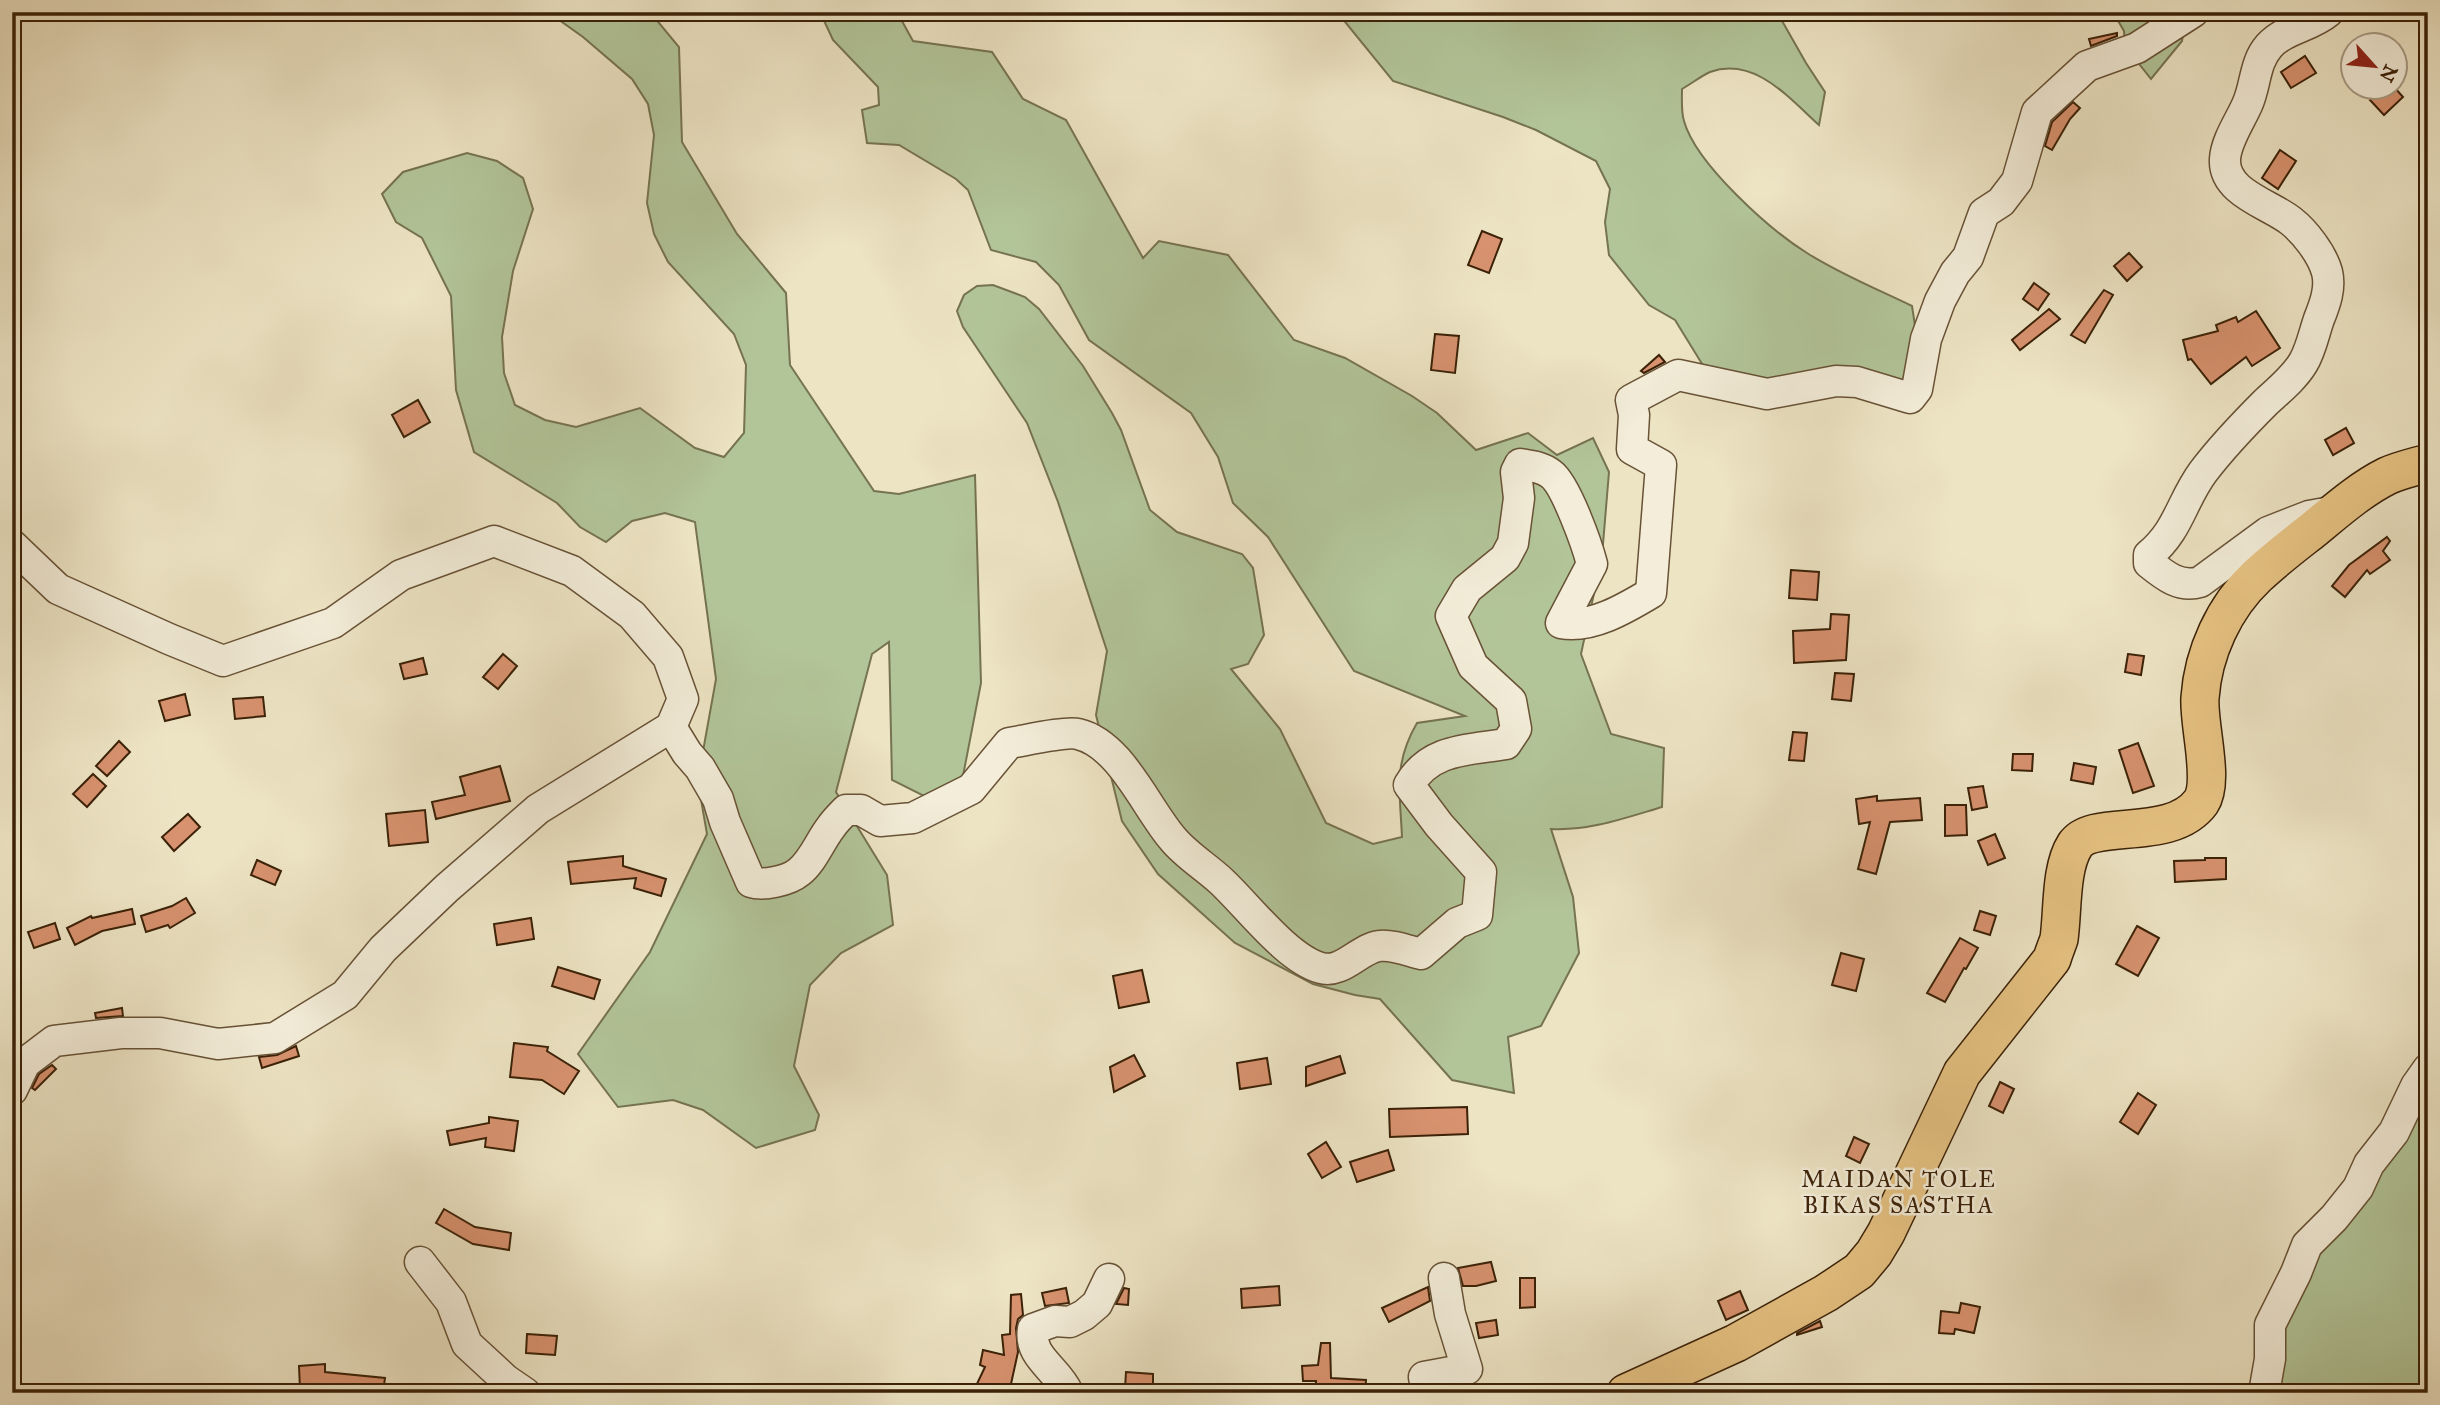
<svg xmlns="http://www.w3.org/2000/svg" width="2440" height="1405" viewBox="0 0 2440 1405" font-family="'IM FELL Great Primer',serif">
<rect width="100%" height="100%" fill="#ede4c4"/>
<filter id="stains"><feTurbulence type="fractalNoise" baseFrequency=".00286" numOctaves="4"/><feColorMatrix values="0 0 0 0 .2 0 0 0 0 .09 0 0 0 0 .02 0 0 0 .5 -.17"/></filter>
<radialGradient id="worn" r=".72"><stop offset=".6" stop-color="#630" stop-opacity="0"/><stop offset="1" stop-color="#630" stop-opacity=".3"/></radialGradient>
<g fill="#b2c599" stroke="#767350" stroke-width="2">
<polygon points="548,12 650,12 679,47 682,142 737,234 786,293 790,365 874,491 899,494 975,475 981,683 956,812 892,780 889,642 872,654 836,792 887,875 893,925 841,953 810,985 794,1066 819,1115 815,1130 756,1148 703,1110 673,1100 618,1107 578,1054 650,952 707,834 699,788 700,768 716,679 695,522 665,513 632,521 606,542 580,527 557,503 474,452 456,390 451,296 422,238 396,222 382,194 403,172 467,153 497,161 523,178 533,209 513,271 502,337 504,373 515,405 545,420 576,427 640,408 695,448 724,457 744,433 746,365 734,334 668,262 654,234 647,203 654,135 648,104 632,79 583,37"/>
<path d="M820,12h77l16,29 79,11 31,47 43,21 77,138 16,-17 69,14 66,85 51,18 67,38 25,17 39,37 52,-17 29,22 36,-17 16,34 -7,84 -21,98 30,80 53,14 -2,59c-37,11 -72,24 -111,22l22,68 6,56 -38,73 -33,11 6,56 -62,-13 -72,-81 -25,-4 -42,-11 -78,-41 -77,-69 -36,-53 -26,-106 11,-64 -49,-149 -31,-79 -64,-96 -6,-16 7,-16 13,-9 16,-1 32,12 14,12 44,57 29,47 9,17 29,80 27,22 65,22 11,14 11,67 -16,29 -17,5 49,60 46,94 47,21 29,-7c-2,-45 -9,-73 15,-114l48,-7 -111,-45 -86,-134 -35,-34 -15,-46 -27,-44 -102,-73 -30,-55 -23,-23 -45,-12 -23,-60 -12,-11 -57,-34 -32,-2 -5,-33 17,-5 -1,-18 -45,-47z"/>
<path d="M1337,12h440l29,51 19,29 -6,33c-29,-26 -64,-69 -109,-53 -9,4 -19,12 -28,17 0,10 -1,23 2,32 12,43 86,109 123,132 33,21 70,36 105,53l6,39 -17,43 -132,1 -62,-17 -32,-52 -26,-15 -40,-50 -4,-33 5,-33 -14,-28 -60,-31 -33,-13 -110,-36z"/>
<polygon points="2113,12 2186,12 2182,41 2151,79 2125,46 2124,31"/>
<polygon points="2428,1099 2428,1393 2267,1393 2280,1331 2319,1249 2381,1171"/>
</g>
<g fill="#d8926f" stroke="#3b2107" stroke-width="2">
<polygon points="2117,33 2117,36 2091,46 2089,39"/>
<polygon points="2305,56 2316,73 2291,88 2281,72"/>
<polygon points="2384,88 2395,88 2403,97 2384,115 2370,100"/>
<polygon points="2073,102 2080,108 2070,119 2052,150 2045,146 2052,122"/>
<polygon points="2280,150 2296,161 2278,189 2262,178"/>
<polygon points="1482,231 1502,239 1489,273 1468,265"/>
<polygon points="2129,253 2142,267 2127,281 2114,266"/>
<polygon points="2034,283 2049,294 2038,310 2023,299"/>
<polygon points="2104,290 2113,295 2085,343 2071,335"/>
<polygon points="2049,309 2060,319 2020,350 2012,340"/>
<polygon points="2256,311 2280,348 2252,366 2246,357 2211,384 2191,359 2188,360 2183,340 2218,331 2216,325 2236,317 2238,322"/>
<polygon points="1435,334 1459,336 1455,373 1431,370"/>
<polygon points="1659,355 1665,362 1644,373 1641,371"/>
<polygon points="418,400 430,422 404,437 392,415"/>
<polygon points="2346,428 2354,443 2333,455 2325,440"/>
<polygon points="2387,537 2390,541 2383,551 2390,560 2370,574 2367,570 2345,597 2332,586 2349,565"/>
<polygon points="1791,570 1819,572 1817,600 1789,598"/>
<polygon points="1831,614 1849,615 1846,660 1794,663 1793,631 1830,629"/>
<polygon points="503,654 517,666 498,689 483,677"/>
<polygon points="2128,654 2144,656 2141,675 2125,672"/>
<polygon points="423,658 427,674 404,679 400,664"/>
<polygon points="1835,673 1854,674 1851,701 1832,699"/>
<polygon points="185,694 190,715 165,721 159,701"/>
<polygon points="263,697 265,716 235,719 233,699"/>
<polygon points="1793,732 1807,733 1804,761 1789,760"/>
<polygon points="119,741 130,752 107,776 96,766"/>
<polygon points="2138,743 2154,786 2133,793 2119,750"/>
<polygon points="2013,754 2033,754 2032,771 2012,770"/>
<polygon points="2074,763 2096,767 2093,784 2071,780"/>
<polygon points="500,766 510,801 436,819 432,802 465,795 460,777"/>
<polygon points="93,774 106,786 87,807 73,794"/>
<polygon points="1983,786 1987,807 1972,810 1968,788"/>
<polygon points="1877,796 1877,801 1920,798 1922,820 1890,822 1876,874 1858,869 1870,822 1859,824 1856,799"/>
<polygon points="1945,805 1966,805 1967,835 1945,836"/>
<polygon points="425,810 428,842 389,846 386,814"/>
<polygon points="188,814 200,827 174,851 162,837"/>
<polygon points="1995,834 2005,858 1988,865 1978,841"/>
<polygon points="623,856 623,866 666,879 661,896 634,888 636,878 571,884 568,862"/>
<polygon points="2205,858 2226,858 2226,879 2175,882 2174,861 2205,860"/>
<polygon points="257,860 281,871 275,885 251,875"/>
<polygon points="186,898 195,913 170,928 168,925 146,932 141,916 172,906"/>
<polygon points="132,909 135,924 102,931 75,945 67,928 91,916 92,918"/>
<polygon points="1980,911 1996,916 1990,935 1974,930"/>
<polygon points="531,918 534,939 497,945 494,924"/>
<polygon points="55,923 60,939 34,948 28,932"/>
<polygon points="2137,926 2159,938 2138,976 2116,964"/>
<polygon points="1960,938 1978,948 1966,969 1964,968 1945,1002 1927,993"/>
<polygon points="1841,953 1864,959 1856,991 1832,985"/>
<polygon points="558,967 600,980 594,999 552,986"/>
<polygon points="1142,970 1149,1002 1119,1008 1113,976"/>
<polygon points="122,1008 123,1016 96,1018 95,1013"/>
<polygon points="514,1043 548,1047 547,1051 579,1071 564,1094 542,1080 510,1077"/>
<polygon points="296,1046 299,1056 262,1068 259,1057 277,1055"/>
<polygon points="1134,1055 1145,1076 1114,1092 1110,1067"/>
<polygon points="1340,1056 1345,1073 1306,1086 1306,1067"/>
<polygon points="1267,1058 1271,1084 1240,1089 1237,1063"/>
<polygon points="52,1065 56,1069 35,1090 32,1088 39,1074"/>
<polygon points="2000,1082 2014,1089 2003,1113 1989,1106"/>
<polygon points="2138,1093 2156,1105 2138,1134 2120,1122"/>
<polygon points="1467,1107 1468,1134 1390,1137 1389,1109"/>
<polygon points="489,1117 518,1121 514,1151 485,1147 486,1138 450,1145 447,1131 489,1123"/>
<polygon points="1854,1137 1869,1144 1860,1163 1846,1156"/>
<polygon points="1326,1142 1341,1167 1322,1178 1308,1154"/>
<polygon points="1388,1150 1394,1170 1357,1182 1350,1162"/>
<polygon points="444,1209 475,1227 511,1233 509,1250 473,1244 436,1223"/>
<polygon points="1491,1262 1496,1281 1476,1286 1463,1286 1458,1268"/>
<polygon points="1520,1278 1535,1278 1535,1307 1520,1308"/>
<polygon points="1279,1286 1280,1305 1242,1308 1241,1289"/>
<polygon points="1428,1287 1430,1301 1389,1322 1382,1308"/>
<polygon points="1066,1288 1069,1303 1045,1306 1042,1293"/>
<polygon points="1124,1288 1129,1289 1128,1305 1116,1304"/>
<polygon points="1740,1291 1748,1310 1726,1320 1718,1301"/>
<polygon points="1021,1294 1023,1315 1018,1319 1016,1328 1018,1352 1009,1393 985,1393 975,1388 985,1367 980,1365 983,1350 1004,1355 1002,1335 1010,1334 1011,1295"/>
<polygon points="1961,1303 1980,1307 1974,1333 1955,1329 1954,1334 1939,1333 1941,1311 1959,1313"/>
<polygon points="1496,1320 1498,1335 1479,1338 1476,1323"/>
<polygon points="1820,1321 1822,1327 1797,1335 1797,1333"/>
<polygon points="527,1334 557,1336 555,1355 526,1353"/>
<polygon points="1321,1343 1330,1343 1331,1378 1366,1380 1365,1393 1315,1393 1316,1381 1303,1381 1302,1366 1318,1365"/>
<polygon points="325,1364 325,1372 385,1378 383,1393 341,1390 342,1387 300,1389 299,1366"/>
<polygon points="1126,1372 1153,1374 1153,1390 1125,1389"/>
</g>
<g fill="none" stroke-linecap="round" stroke-linejoin="round">
<defs>
<g id="minor">
<path d="M2328,12c-18,15 -44,17 -59,34 -15,17 -13,40 -22,59 -7,16 -21,36 -22,54 -2,34 45,45 66,62 14,11 31,33 36,51 4,16 -2,32 -8,47 -5,14 -8,31 -16,44 -9,15 -24,27 -37,39 -22,22 -44,45 -63,70 -22,30 -24,58 -54,83v8c16,13 31,25 51,19l68,-50 41,-16 22,-4"/>
<polyline points="12,545 58,589 169,639 223,661 333,623 401,575 494,541 572,571 632,615 668,657 683,699 671,727 538,809 447,888 383,949 345,995 275,1038 218,1044 160,1033 121,1033 54,1041 25,1063 12,1090"/>
<path d="M671,727l16,26 13,15 18,31 7,23 26,60c12,4 37,-1 48,-10 14,-11 21,-31 32,-45 4,-6 10,-12 15,-17h15l19,11 33,-3 58,-29 38,-46c14,-2 57,-12 69,-9 43,10 68,74 95,105 13,16 33,28 48,42 26,24 66,78 100,87 21,6 38,-19 58,-22 12,-2 30,5 42,8l36,-31 20,-8 4,-43 -42,-47 -30,-40c21,-37 61,-35 97,-41l10,-15 -5,-28 -38,-35 -22,-50 16,-27 38,-31 8,-15 6,-45 -3,-26 4,-8c12,2 22,3 31,10 15,11 36,71 41,90l-31,59c30,6 65,-15 90,-30l10,-128 -29,-16 2,-34 -3,-15 47,-25 89,19 69,-13 21,1 53,16 7,-9 9,-50 14,-38 15,-28 13,-16 16,-44 17,-11 16,-21 20,-69 50,-46 50,-18 56,-36"/>
<polyline points="420,1262 451,1302 467,1344 506,1380 525,1393"/>
<path d="M1068,1393c-10,-24 -40,-36 -35,-64l22,-8 15,1 14,-7 13,-11 12,-25"/>
<polyline points="1427,1393 1424,1377 1467,1369 1450,1314 1444,1278"/>
<polyline points="2264,1393 2270,1359 2270,1325 2296,1273 2307,1245 2334,1218 2358,1188 2369,1164 2394,1132 2416,1086 2428,1069"/>
</g>
<path id="major" d="M1626,1393l110,-50 90,-50 33,-22 15,-18 12,-20 76,-160 90,-114c2,-7 5,-14 7,-20 4,-27 1,-71 16,-94 18,-27 96,-2 126,-43 14,-21 -3,-78 -1,-104 3,-45 24,-91 57,-122 18,-17 38,-32 57,-47 23,-19 47,-40 73,-53 13,-6 28,-9 41,-13"/>
</defs>
<use href="#minor" stroke="#685236" stroke-width="33"/>
<use href="#major" stroke="#3b2107" stroke-width="40"/>
<use href="#minor" stroke="#f3edd9" stroke-width="30"/>
<use href="#major" stroke="#e6c282" stroke-width="37"/>
</g>
<g text-anchor="middle" stroke-width="5" stroke-linejoin="round" paint-order="stroke">
<g font-size="23" letter-spacing="2" fill="#3b2107" stroke="#f3edd9">
<text x="1899" y="1187">MAIDAN TOLE<tspan x="1899" dy="26">BIKAS SASTHA</tspan></text>
</g>
</g>
<rect width="2440" height="1405" fill="none" stroke="#ede4c4" stroke-width="42"/>
<rect x="14" y="14" width="2412" height="1377" fill="none" stroke="#3b2107" stroke-width="3.5"/>
<rect x="21" y="21" width="2398" height="1363" fill="none" stroke="#3b2107" stroke-width="2"/>
<g transform="translate(2374 66) rotate(117)"><circle r="33" fill="#f3edd9" stroke="#a99b85" stroke-width="2"/>
<path d="M0-5L12 26L0 18L-12 26Z" fill="#8f2418"/>
<text y="-10" font-size="19" font-weight="bold" text-anchor="middle" fill="#3b2107">N</text>
</g>
<rect width="100%" height="100%" filter="url(#stains)"/>
<rect width="100%" height="100%" fill="url(#worn)"/>
</svg>
